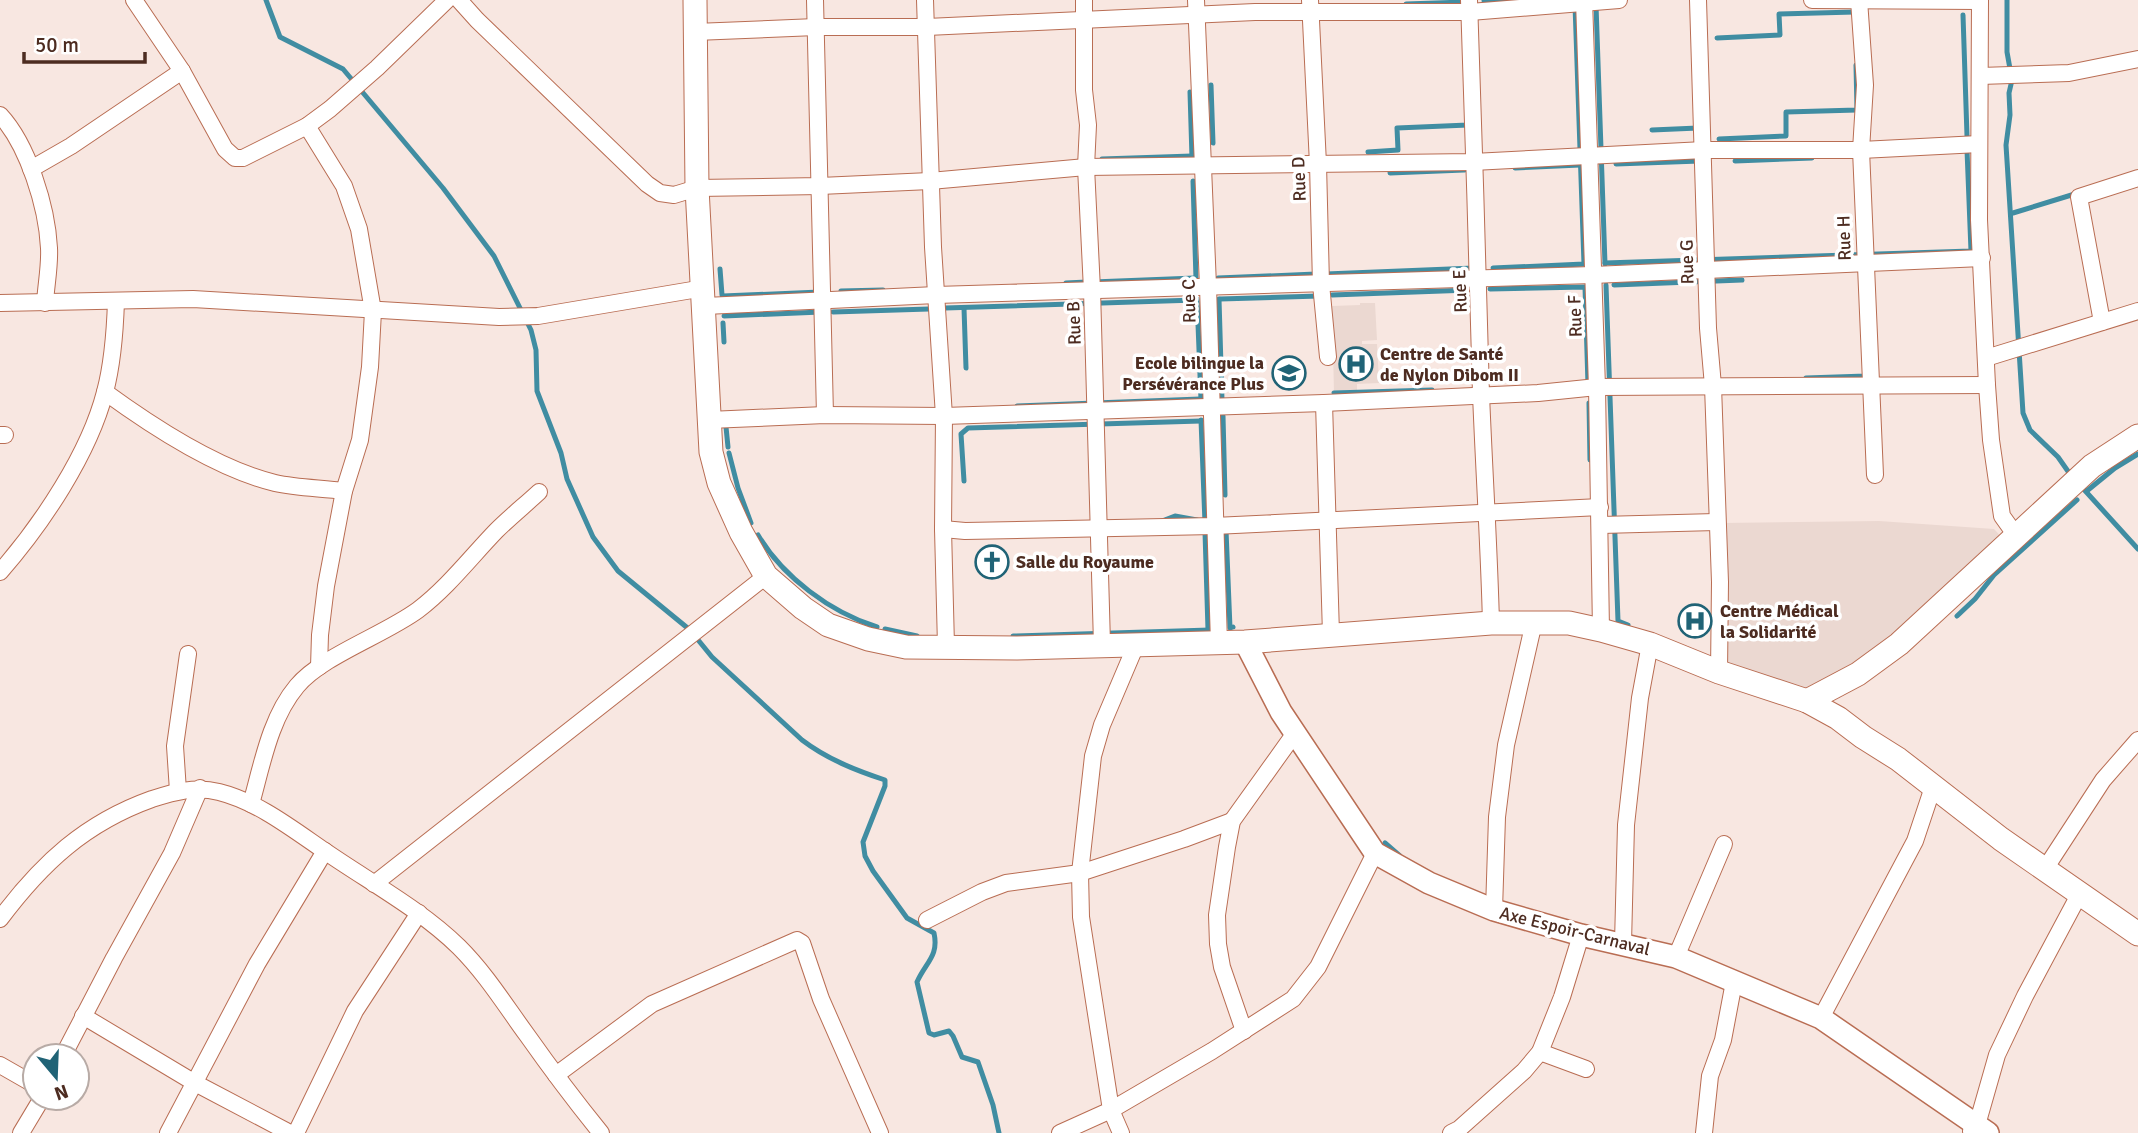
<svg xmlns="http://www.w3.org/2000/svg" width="2138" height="1133" viewBox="0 0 2138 1133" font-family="Signika,sans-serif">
<rect width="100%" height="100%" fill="#f8e7e1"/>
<g fill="#ebd8d1">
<polygon points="1360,303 1375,303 1377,340 1362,341 1362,344 1377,344 1379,383 1357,384 1357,392 1334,393 1332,306 1360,305"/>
<polygon points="1879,521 1994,529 2009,545 1804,711 1723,683 1722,523"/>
</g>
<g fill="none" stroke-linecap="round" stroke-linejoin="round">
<g stroke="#408da2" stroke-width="5">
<path d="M266,0l14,37 63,32 100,119 51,68 37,74 5,20 1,41 24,62 6,26 26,58 25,34 72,59 22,27 90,83c25,19 53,30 83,40v6l-22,56 2,14 8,15 34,47 27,15c5,23 -8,29 -17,49l12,51 5,2 15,-4 4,5 9,21 16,5 15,43 6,28"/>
<polyline points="2007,0 2007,52 2012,80 2009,93 2010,115 2006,145 2023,413 2030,430 2058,457 2072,477"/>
<polyline points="1484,1 1520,0"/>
<polyline points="1406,4 1465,2"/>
<polyline points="1596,5 1605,264"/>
<polyline points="1963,15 1967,136"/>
<polyline points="1717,38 1780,35 1779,14 1855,12"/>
<polyline points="1211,85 1213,143"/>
<polyline points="1190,92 1192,158"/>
<polyline points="1652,130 1698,128"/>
<polyline points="1719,139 1786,136 1786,112 1857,110 1856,65"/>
<polyline points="1368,152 1398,150 1397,128 1468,125 1468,122"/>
<polyline points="1102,159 1192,156"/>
<polyline points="1735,161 1812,158"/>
<polyline points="1616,164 1700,161"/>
<polyline points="1515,168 1580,165"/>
<polyline points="1390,173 1464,170"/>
<polyline points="1193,181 1196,279"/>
<polyline points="2013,213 2078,193"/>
<polyline points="1605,263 1971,251 1967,150"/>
<polyline points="1493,268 1584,264 1575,5"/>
<polyline points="720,269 722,295"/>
<polyline points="1326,274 1474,268"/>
<polyline points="1218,278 1316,274"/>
<polyline points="1093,282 1195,278"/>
<polyline points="1066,283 1087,282"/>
<polyline points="1606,285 1618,621 1628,625"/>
<polyline points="1614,285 1742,280"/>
<polyline points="1490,289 1585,287 1588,385"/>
<polyline points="841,291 883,290"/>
<polyline points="1332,295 1470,290"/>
<polyline points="723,296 820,292"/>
<polyline points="1197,299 1201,400"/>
<polyline points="1219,299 1222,400"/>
<polyline points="1220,299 1319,296"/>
<polyline points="945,308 1196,300"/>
<polyline points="964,308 966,368"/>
<polyline points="833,312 929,309"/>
<polyline points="724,316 821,312"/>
<polyline points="723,323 724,342"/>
<polyline points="1806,378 1866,376 1866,372"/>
<polyline points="1334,393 1432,390"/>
<polyline points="1589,403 1590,460"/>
<polyline points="1017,406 1200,399"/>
<polyline points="1223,416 1225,495"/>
<polyline points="1201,420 1205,523"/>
<polyline points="726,427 728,447"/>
<polyline points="729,453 738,488 751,523"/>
<polyline points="964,481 961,434 968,428 1201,421"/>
<polyline points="2079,484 2138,549"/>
<polyline points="2088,490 2115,468 2138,454"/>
<polyline points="1162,521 1175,516 1197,520"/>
<polyline points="1226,530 1230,628 1233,627"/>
<polyline points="1205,532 1208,630"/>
<path d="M758,535c25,42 72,77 119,92"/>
<polyline points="1957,616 1975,599 1994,575 2077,500"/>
<polyline points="885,629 917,636"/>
<polyline points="1013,636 1210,630"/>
<polyline points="1385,843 1400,856"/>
</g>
<defs>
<g id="minor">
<polyline points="134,0 182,71 225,149 235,158 243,158 307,126 330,109 377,68 447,0"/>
<polyline points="459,0 477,20 647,184 660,193 674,195 697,188 820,186 930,181 1086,167 1473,162 1704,150 1861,150 1979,144"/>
<polyline points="815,0 825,415"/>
<polyline points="925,0 933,247 944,416 943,529 946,646"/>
<polyline points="1084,0 1084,90 1088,125 1086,167 1092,290 1102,644"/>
<polyline points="1196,0 1208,286 1219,643"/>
<polyline points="1310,0 1318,164 1321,284 1328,357"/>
<path d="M1469,0c5,131 8,263 12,394 3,76 8,152 10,229"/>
<polyline points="1584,0 1597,387 1601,630"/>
<polyline points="1698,0 1708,328 1713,386 1720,582 1719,672"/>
<polyline points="1812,0 1980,1"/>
<polyline points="1859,0 1865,85 1861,150 1875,475"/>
<polyline points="1980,0 1979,220 1987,385 1991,440 2002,516 2017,537"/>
<polyline points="695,32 816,27 927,27 1255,12 1470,12 1619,0"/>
<polyline points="1980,76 2069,73 2138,59"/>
<path d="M0,115c28,30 47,92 49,133 1,18 -3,37 -4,55"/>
<polyline points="307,126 344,186 359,229 373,311 370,367 360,440 344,491 326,586 320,635 319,667"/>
<polyline points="31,169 71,146 182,71"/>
<polyline points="0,303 193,299 499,317 538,316 704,288"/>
<polyline points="705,306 936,295 1593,275 1982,258"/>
<polyline points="2102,322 2079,197 2138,178"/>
<polyline points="1986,358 2138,311"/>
<path d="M105,392c48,35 112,77 170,91 22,5 47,5 69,8"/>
<polyline points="1324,403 1331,634"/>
<polyline points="709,420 825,415 944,416 1324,403 1538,393 1597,387 1987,385"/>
<polyline points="0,435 5,435"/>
<polyline points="1601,525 1716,522"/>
<polyline points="943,529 965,531 1214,526 1600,507"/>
<path d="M0,572c42,-48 89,-118 105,-180 8,-30 10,-60 11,-91"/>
<polyline points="178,791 175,746 188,654"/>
<path d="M251,804c11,-39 19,-86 46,-118 25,-30 87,-51 121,-76 30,-23 52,-52 78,-79 14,-14 29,-26 43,-39"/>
<polyline points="2045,869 2103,780 2138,740"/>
<polyline points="374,884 766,576"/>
<polyline points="1494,910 1497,817 1506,745 1534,622"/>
<path d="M0,919c42,-56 85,-96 152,-120 22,-7 43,-13 67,-7 40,10 76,39 110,62 44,30 92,56 130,93 27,27 46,58 68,88 24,34 48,66 74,98"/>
<polyline points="927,920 982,892 1006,883 1080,873 1184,839 1232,821"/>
<polyline points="1623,943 1626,825 1640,698 1650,644"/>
<polyline points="1676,957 1724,844"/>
<polyline points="83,1016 195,1083 290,1133"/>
<polyline points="1821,1018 1915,841 1933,787"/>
<polyline points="1244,1031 1222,967 1218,944 1217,915 1227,847 1232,821 1295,733"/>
<polyline points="1540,1052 1586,1069"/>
<polyline points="63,1056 114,958 172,853 200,788"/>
<polyline points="0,1065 35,1085"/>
<polyline points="556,1075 652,1004 797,940 802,943 821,999 880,1133"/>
<polyline points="1971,1131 1977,1125 1997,1055 2025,996 2080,893"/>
<polyline points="21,1133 42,1098"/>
<polyline points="168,1133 257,964 325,851"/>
<polyline points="296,1133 355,1011 419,913"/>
<polyline points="1060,1133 1111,1110 1081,917 1080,873 1093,756 1102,725 1136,645"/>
<polyline points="1121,1133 1111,1110 1212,1051 1293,999 1318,967 1375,853"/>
<polyline points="1451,1133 1459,1129 1524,1071 1540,1052 1562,997 1581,935"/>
<polyline points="1704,1133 1710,1076 1723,1040 1734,982"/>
</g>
<polyline id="tertiary" points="1245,642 1281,712 1375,853 1429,883 1494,910 1581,935 1676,957 1821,1018 1988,1133"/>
<g id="secondary">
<polyline points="695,0 697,188 711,452 719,483 741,532 766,576 803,608 828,625 868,639 906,647 1017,648 1245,642 1491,623 1569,623 1601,630 1650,644 1719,672 1807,701 1838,718 1863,737 1898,759 2001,839 2138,934"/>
<polyline points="1807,701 1858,674 1899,644 2092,466 2138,436"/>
</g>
</defs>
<use href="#minor" stroke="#b96d53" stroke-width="18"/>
<use href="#tertiary" stroke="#b96d53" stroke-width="24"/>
<use href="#secondary" stroke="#b96d53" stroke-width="25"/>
<use href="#minor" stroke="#fff" stroke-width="16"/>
<use href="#tertiary" stroke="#fff" stroke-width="21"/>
<use href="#secondary" stroke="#fff" stroke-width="23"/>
</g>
<defs>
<symbol id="hospital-ring" viewBox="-11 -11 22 22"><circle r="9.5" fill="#fff" stroke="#206376" stroke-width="1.5"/><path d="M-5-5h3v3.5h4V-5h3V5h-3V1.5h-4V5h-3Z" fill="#206376"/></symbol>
<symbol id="school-ring" viewBox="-11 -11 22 22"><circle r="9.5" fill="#fff" stroke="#206376" stroke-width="1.5"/><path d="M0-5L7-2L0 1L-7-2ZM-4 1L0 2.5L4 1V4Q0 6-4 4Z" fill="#206376"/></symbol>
<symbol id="church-ring" viewBox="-11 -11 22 22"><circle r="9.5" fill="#fff" stroke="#206376" stroke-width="1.5"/><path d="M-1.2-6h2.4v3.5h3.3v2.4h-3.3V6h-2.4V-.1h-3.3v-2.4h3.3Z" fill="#206376"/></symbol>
</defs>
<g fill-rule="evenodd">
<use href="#hospital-ring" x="1337" y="345" width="38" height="38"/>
<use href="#school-ring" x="1270" y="354" width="38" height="38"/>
<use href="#church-ring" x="973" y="543" width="38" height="38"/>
<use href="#hospital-ring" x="1676" y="602" width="38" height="38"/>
</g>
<g text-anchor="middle" stroke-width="7" stroke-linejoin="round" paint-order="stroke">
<g font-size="18" fill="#4d2c21" stroke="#fff">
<text transform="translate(1299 179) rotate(-92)" y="6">Rue D</text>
<text transform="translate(1844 238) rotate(-92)" y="6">Rue H</text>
<text transform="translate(1687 262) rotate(-91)" y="6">Rue G</text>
<text transform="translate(1460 291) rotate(-92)" y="6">Rue E</text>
<text transform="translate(1189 301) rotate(-91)" y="6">Rue C</text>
<text transform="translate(1575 316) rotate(-92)" y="6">Rue F</text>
<text transform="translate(1074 323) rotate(-92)" y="6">Rue B</text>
<text transform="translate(1575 931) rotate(14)" y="6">Axe Espoir-Carnaval</text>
</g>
<g font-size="18" font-weight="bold" fill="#4d2c21" stroke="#fff" text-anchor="start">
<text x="1380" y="360">Centre de Santé<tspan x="1380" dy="21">de Nylon Dibom II</tspan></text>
<text x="1264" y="369" text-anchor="end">Ecole bilingue la<tspan x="1264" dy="21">Persévérance Plus</tspan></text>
<text x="1016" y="568">Salle du Royaume</text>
<text x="1720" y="617">Centre Médical<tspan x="1720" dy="21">la Solidarité</tspan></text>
</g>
</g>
<g transform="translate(56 1077) rotate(161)"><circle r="33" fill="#ffffff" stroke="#b8aba6" stroke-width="2"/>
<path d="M0-5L12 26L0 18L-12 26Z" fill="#206376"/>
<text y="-10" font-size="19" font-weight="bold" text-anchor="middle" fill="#4d2c21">N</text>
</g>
<path d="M24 52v10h121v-10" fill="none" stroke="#4d2c21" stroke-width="3.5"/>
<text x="35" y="52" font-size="21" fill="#4d2c21" stroke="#ffffff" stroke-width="5" paint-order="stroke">50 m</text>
</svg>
